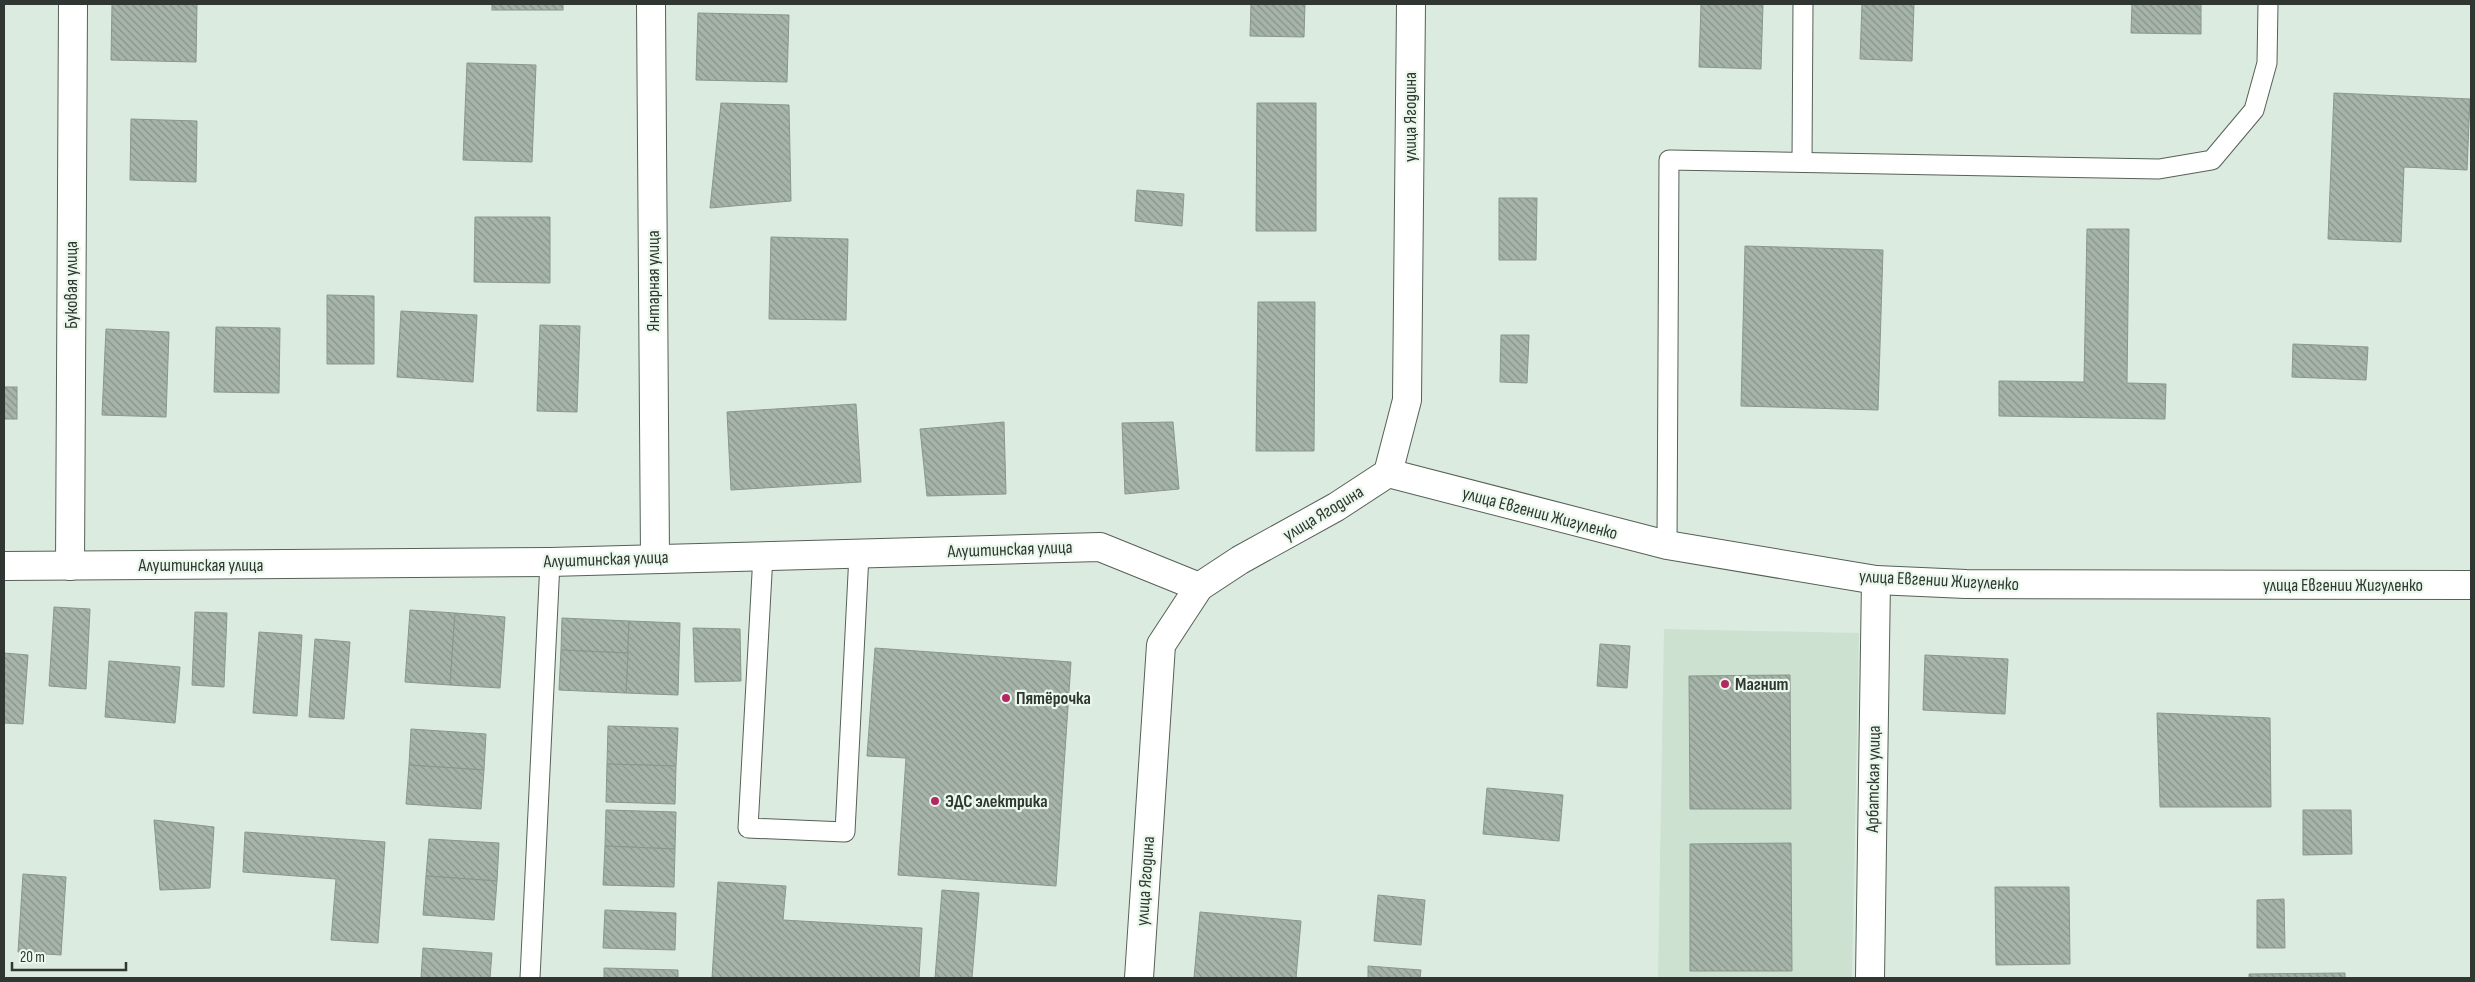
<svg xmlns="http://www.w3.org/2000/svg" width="2475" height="982" viewBox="0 0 2475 982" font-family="'Sofia Sans Condensed',sans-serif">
<defs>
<pattern id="building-back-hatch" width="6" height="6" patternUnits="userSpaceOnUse" patternTransform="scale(1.25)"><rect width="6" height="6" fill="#a6b4a9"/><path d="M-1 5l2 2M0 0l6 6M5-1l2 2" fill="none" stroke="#88938a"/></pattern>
</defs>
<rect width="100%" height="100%" fill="#dcebdf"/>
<polygon fill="#cce1d0" points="1664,629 1859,633 1852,978 1658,978"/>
<g fill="url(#building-back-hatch)" stroke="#8a978c">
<polygon points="112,4 197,4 196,62 111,60"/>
<rect x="492" y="4" width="71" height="6"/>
<polygon points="1251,4 1305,4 1304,37 1250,36"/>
<polygon points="1701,4 1763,4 1761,69 1699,67"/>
<polygon points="1862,4 1914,4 1912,61 1860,59"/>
<polygon points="2132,4 2201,4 2201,34 2131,33"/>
<polygon points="698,13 789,15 787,82 696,80"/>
<polygon points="467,63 536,65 532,162 463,160"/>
<polygon points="2334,93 2470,99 2467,170 2404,167 2401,242 2328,239"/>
<polygon points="721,103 789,105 791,201 710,208"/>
<polygon points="1257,103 1316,103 1316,231 1256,231"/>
<polygon points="131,119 197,121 196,182 130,180"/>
<polygon points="1137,190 1184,194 1182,226 1135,221"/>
<polygon points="1499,198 1537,198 1536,260 1499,260"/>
<polygon points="475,217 550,217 550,283 474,282"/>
<polygon points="2087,229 2129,229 2127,383 2166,384 2165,419 1999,416 1999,381 2084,382"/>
<polygon points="771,237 848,239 846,320 769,319"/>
<polygon points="1745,246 1883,250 1878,410 1741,406"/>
<polygon points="327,295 374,296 374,364 327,364"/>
<polygon points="1258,302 1315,302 1314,451 1256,451"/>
<polygon points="401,311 477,315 473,382 397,377"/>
<polygon points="540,325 580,326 577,412 537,411"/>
<polygon points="216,327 280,328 279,393 214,392"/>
<polygon points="106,329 169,332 166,417 102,415"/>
<polygon points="1501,335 1529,335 1527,383 1500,382"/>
<polygon points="2293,344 2368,347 2366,380 2292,377"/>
<rect x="4" y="387" width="13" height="32"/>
<polygon points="856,404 861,482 731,490 727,412"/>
<polygon points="1004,422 1006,494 927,496 920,429"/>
<polygon points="1173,422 1179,489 1125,494 1122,423"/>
<polygon points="54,607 90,609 86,689 49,686"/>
<polygon points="410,610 455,613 450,685 405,682"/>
<polygon points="195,612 227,613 224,687 192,685"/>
<polygon points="455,613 505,617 500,688 450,685"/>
<polygon points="562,618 629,621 628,653 561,650"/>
<polygon points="629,621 680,623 678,695 626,693"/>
<polygon points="693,628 740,629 741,681 695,682"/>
<polygon points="259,632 302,635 297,716 253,713"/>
<polygon points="315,639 350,642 344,719 309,717"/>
<polygon points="1600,644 1630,646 1627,688 1597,686"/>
<polygon points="875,648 1071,662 1056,886 898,875 906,758 867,756"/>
<polygon points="561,650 628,653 626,693 559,690"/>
<polygon points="4,653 28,655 23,724 4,723"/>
<polygon points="1925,655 2008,659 2005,714 1923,710"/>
<polygon points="109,661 180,667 175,723 105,717"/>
<polygon points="1790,675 1791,809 1690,809 1689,676"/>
<polygon points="2157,713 2270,718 2271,807 2160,807"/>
<polygon points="608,726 678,728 676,766 607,764"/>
<polygon points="411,729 486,734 484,770 409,765"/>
<polygon points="607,764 676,766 675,804 606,802"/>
<polygon points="409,765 484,770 481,809 406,804"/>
<polygon points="1487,788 1563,795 1559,841 1483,834"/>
<polygon points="606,810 676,812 675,849 605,846"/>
<polygon points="2303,810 2351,810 2352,854 2303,855"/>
<polygon points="154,820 214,827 210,888 160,890"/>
<polygon points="245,832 385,842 378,943 331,940 336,879 243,872"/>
<polygon points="429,839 499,843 497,881 426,876"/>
<polygon points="1791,843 1792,971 1690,971 1690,844"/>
<polygon points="605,846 675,849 674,887 603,885"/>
<polygon points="23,874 66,877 61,955 18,952"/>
<polygon points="426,876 497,881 494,920 423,915"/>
<polygon points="718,882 786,886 783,920 922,928 919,978 712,978"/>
<polygon points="1995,887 2069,887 2070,964 1996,965"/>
<polygon points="942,890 979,893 972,978 935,978"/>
<polygon points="1378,895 1425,900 1421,945 1374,941"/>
<polygon points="2284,899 2285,948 2257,948 2257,900"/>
<polygon points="605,910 676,913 675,950 603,948"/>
<polygon points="1200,912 1301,921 1296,978 1194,978"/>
<polygon points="423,948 492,953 490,978 421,978"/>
<polygon points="1368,966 1421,970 1420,978 1368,978"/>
<polygon points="604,968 678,970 678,978 604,978"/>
<polygon points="2345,973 2345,978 2249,978 2249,974"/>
</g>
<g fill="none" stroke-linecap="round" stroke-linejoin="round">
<defs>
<g id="lane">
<polyline points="1802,162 1803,4"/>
<polyline points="1667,545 1669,160 2159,169 2212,160 2254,110 2267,63 2268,4"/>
<polyline points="763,555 748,828 845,832 859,554"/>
<polyline points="530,978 550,562"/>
</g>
<g id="street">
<polyline points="651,4 655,557"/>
<polyline points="1388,473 1667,545 1876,580 1966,584 2471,585"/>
<polyline points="4,566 550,562 1100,547 1199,587"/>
<polyline points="70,566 73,4"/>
<polyline points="1870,978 1876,580"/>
</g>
<polyline id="secondary" points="1139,978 1161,645 1199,587 1240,560 1336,507 1388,473 1407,400 1411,4"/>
</defs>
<use href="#lane" stroke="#556157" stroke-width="21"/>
<use href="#street" stroke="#556157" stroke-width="30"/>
<use href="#secondary" stroke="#556157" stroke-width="30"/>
<use href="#lane" stroke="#fff" stroke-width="19"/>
<use href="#street" stroke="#fff" stroke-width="28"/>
<use href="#secondary" stroke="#fff" stroke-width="28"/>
</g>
<g fill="#b42862" stroke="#eaf8ec" stroke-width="2">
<circle cx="1725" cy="684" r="5"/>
<circle cx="1006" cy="698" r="5"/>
<circle cx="935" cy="801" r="5"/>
</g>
<g text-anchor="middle" stroke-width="4.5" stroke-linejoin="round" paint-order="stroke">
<g font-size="18" fill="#303631" stroke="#eaf8ec">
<text transform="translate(1410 117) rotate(-90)" y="6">улица Ягодина</text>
<text transform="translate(653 281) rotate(-90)" y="6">Янтарная улица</text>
<text transform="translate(71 285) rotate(-90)" y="6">Буковая улица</text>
<text transform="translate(1323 513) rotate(-31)" y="6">улица Ягодина</text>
<text transform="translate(1540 513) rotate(15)" y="6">улица Евгении Жигуленко</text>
<text transform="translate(1010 549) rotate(-2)" y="6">Алуштинская улица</text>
<text transform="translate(606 559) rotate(-2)" y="6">Алуштинская улица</text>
<text x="201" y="571">Алуштинская улица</text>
<text transform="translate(1939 580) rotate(3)" y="6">улица Евгении Жигуленко</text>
<text x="2343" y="591">улица Евгении Жигуленко</text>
<text transform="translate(1873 779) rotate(-89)" y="6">Арбатская улица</text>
<text transform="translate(1145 881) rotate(-86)" y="6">улица Ягодина</text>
</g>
<g font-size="18" font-weight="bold" fill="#303631" stroke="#eaf8ec" text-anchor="start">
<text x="1735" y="690">Магнит</text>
<text x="1016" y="704">Пятёрочка</text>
<text x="945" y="807">ЭДС электрика</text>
</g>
</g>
<rect width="2475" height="982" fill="none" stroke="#303631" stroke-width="10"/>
<path d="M12 962v8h114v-8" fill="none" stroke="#303631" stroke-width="2.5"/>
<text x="20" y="962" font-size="15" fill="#303631" stroke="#eaf8ec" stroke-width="4" paint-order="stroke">20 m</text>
</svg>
